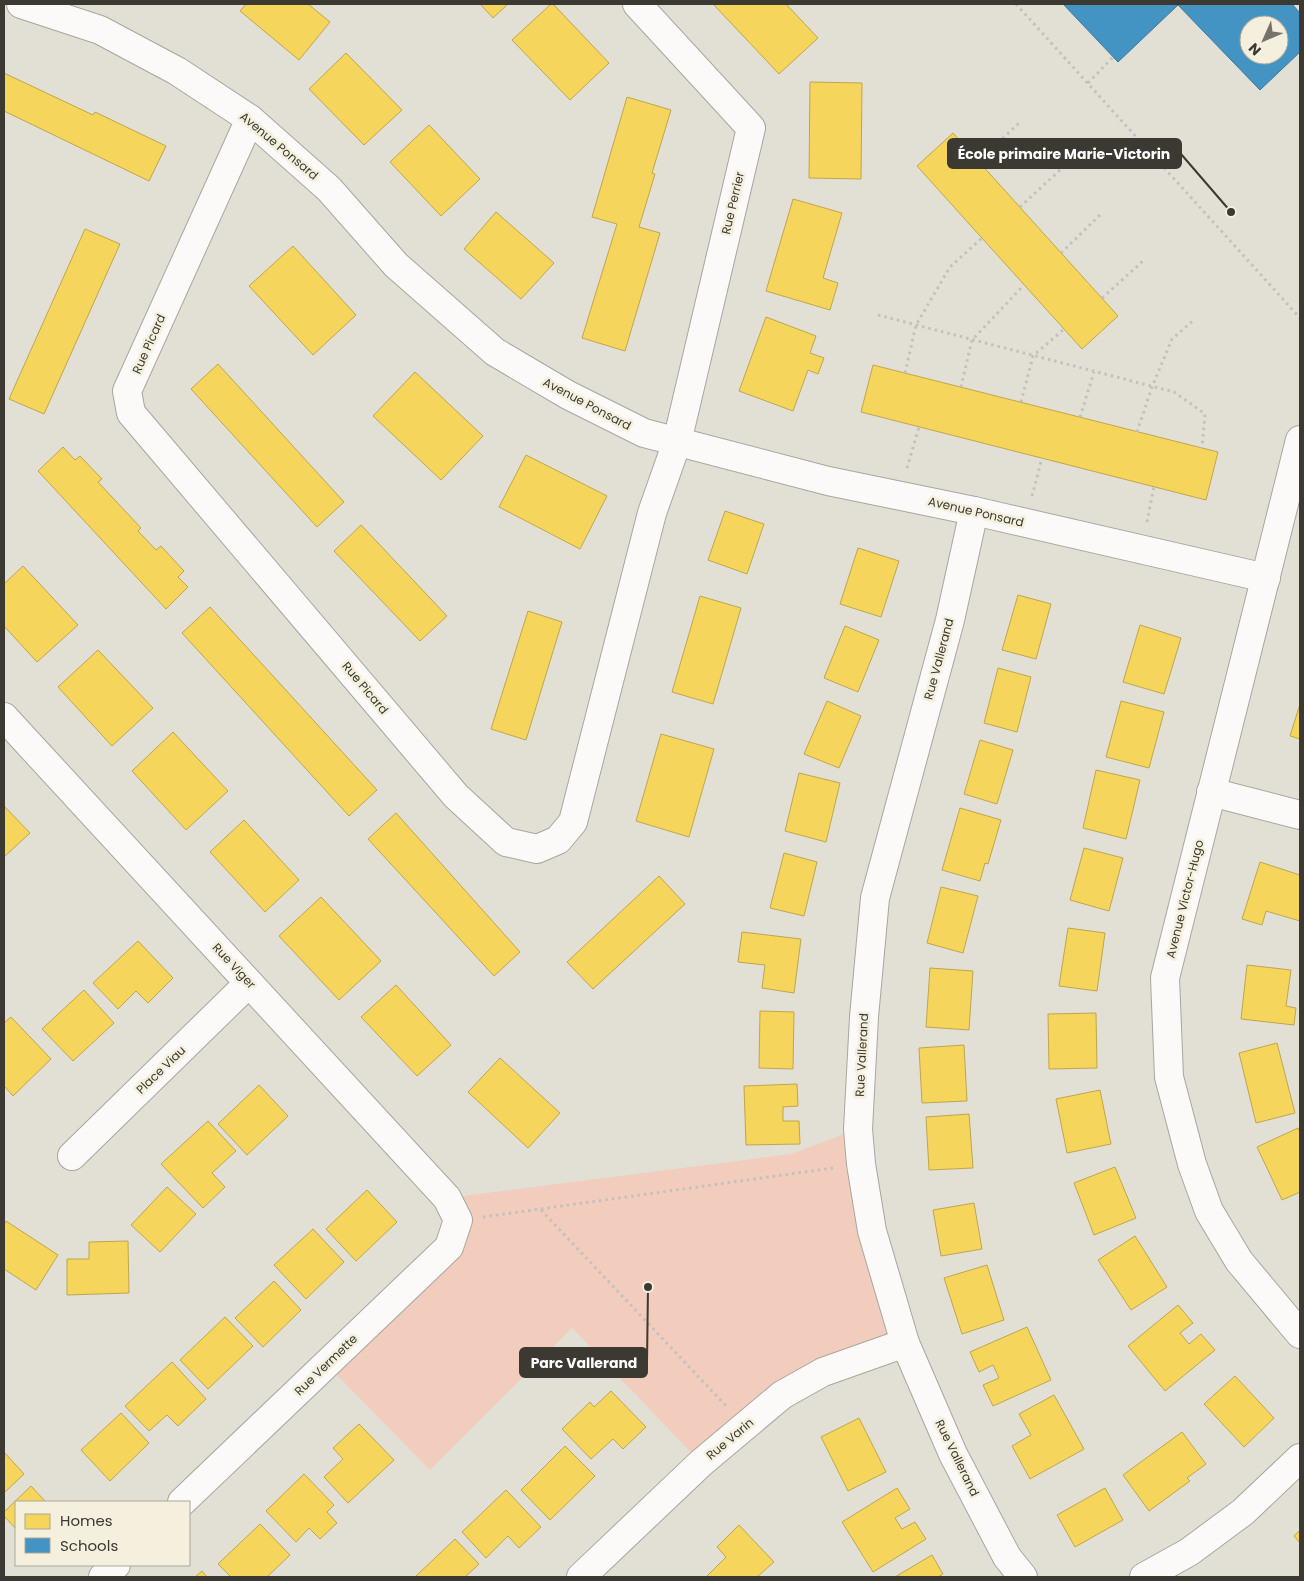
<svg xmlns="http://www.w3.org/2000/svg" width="1304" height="1581" viewBox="0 0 1304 1581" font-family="Poppins,sans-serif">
<rect width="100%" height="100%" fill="#e2e0d5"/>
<polygon fill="#f2cdbd" points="858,1129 905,1343 823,1372 701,1463 572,1328 430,1470 327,1365 449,1247 447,1198 791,1154"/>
<g fill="#f6d55c" stroke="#bea64f">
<polygon points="246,4 308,4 330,22 299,60 240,11"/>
<polygon points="480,4 508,4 493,18"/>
<polygon points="551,4 553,4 609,63 570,100 512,40"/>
<polygon points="716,4 786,4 818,38 779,74 714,5"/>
<polygon points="346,53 402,110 364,145 309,89"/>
<polygon points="4,73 93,115 95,112 166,146 149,181 4,111"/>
<polygon points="810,82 862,83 861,179 809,178"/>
<polygon points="627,97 671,110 652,173 655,174 639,227 660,233 625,351 582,338 617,224 592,217"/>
<polygon points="429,125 480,179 441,216 390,162"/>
<polygon points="953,133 1118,316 1082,349 917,166"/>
<polygon points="793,199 842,213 823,278 838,283 830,310 766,291"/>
<polygon points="496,212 554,263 521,299 464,249"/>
<polygon points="85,229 120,244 44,414 9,399"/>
<polygon points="293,246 356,315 313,355 249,286"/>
<polygon points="766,317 816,336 810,353 824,358 818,374 808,370 793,411 739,391"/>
<polygon points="218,364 344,502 317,527 191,389"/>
<polygon points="873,365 1218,452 1206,500 861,412"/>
<polygon points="415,372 483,436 441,480 373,416"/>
<polygon points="63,447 75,460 80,456 102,479 98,482 141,528 138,531 156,550 161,546 184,571 178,577 188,587 166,609 38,471"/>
<polygon points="526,455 607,496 580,549 499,507"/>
<polygon points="725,511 764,524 747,574 708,560"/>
<polygon points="361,525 447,616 420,641 334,551"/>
<polygon points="858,548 899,561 881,617 840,604"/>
<polygon points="23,566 78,625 37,662 4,626 4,584"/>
<polygon points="1018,595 1051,604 1036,659 1002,650"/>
<polygon points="700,596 741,608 713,704 672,692"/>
<polygon points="210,607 377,790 349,816 182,633"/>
<polygon points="528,611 562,622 526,740 491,729"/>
<polygon points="1140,625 1181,638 1164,694 1123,682"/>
<polygon points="845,626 879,640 858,692 824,678"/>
<polygon points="98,650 153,708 112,746 58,687"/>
<polygon points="998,668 1031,677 1017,732 984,723"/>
<polygon points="827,701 861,716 839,768 804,754"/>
<polygon points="1121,701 1164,712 1149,768 1106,757"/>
<polygon points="1300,704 1300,739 1290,736"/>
<polygon points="173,732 228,791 186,830 132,771"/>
<polygon points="661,734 714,749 689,837 636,821"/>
<polygon points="980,740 1013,750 997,804 964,794"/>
<polygon points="1096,770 1140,780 1126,839 1083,828"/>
<polygon points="799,773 840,783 826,842 785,831"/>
<polygon points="4,806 30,833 4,857"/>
<polygon points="960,808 1001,820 988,864 985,863 980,881 942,870"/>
<polygon points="396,813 520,952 494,976 368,839"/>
<polygon points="244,820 299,880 265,912 210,852"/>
<polygon points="1084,848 1123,858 1109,911 1070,900"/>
<polygon points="784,853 817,862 804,916 770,908"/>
<polygon points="1260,862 1300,875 1300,921 1266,911 1262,925 1242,919"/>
<polygon points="659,876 685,904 593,989 567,962"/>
<polygon points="941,887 978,896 963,953 927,943"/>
<polygon points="321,897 381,961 339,1000 279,936"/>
<polygon points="1068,928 1105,933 1097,991 1059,986"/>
<polygon points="742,932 801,939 794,993 762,988 765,965 738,962"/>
<polygon points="138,941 173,978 148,1003 136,991 118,1009 93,983"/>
<polygon points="1247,965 1291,970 1286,1006 1296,1008 1294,1025 1241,1019"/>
<polygon points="930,968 973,971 969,1030 926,1027"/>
<polygon points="396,985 451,1045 417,1076 361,1017"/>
<polygon points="84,990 114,1023 73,1061 42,1029"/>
<polygon points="760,1011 794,1012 793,1069 759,1068"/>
<polygon points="1096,1013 1097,1068 1049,1069 1048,1014"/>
<polygon points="11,1017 51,1059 13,1096 4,1086 4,1023"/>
<polygon points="1277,1043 1295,1113 1256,1123 1239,1053"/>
<polygon points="964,1045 967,1101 922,1103 919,1048"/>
<polygon points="500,1058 560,1113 528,1148 468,1092"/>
<polygon points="797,1084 798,1106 783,1107 783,1121 799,1121 800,1144 746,1145 744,1086"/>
<polygon points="259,1085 288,1116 247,1155 218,1124"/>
<polygon points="1100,1090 1111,1144 1067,1153 1056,1099"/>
<polygon points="969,1114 973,1168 929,1170 926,1117"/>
<polygon points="208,1121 236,1151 212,1173 225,1187 203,1208 161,1164"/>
<polygon points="1298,1128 1300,1133 1300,1192 1282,1200 1257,1147"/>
<polygon points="1115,1167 1136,1218 1094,1235 1074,1183"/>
<polygon points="167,1187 196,1214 160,1252 131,1225"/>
<polygon points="367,1190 397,1222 356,1261 326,1229"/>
<polygon points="974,1203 982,1249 941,1256 933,1210"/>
<polygon points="6,1221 58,1255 36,1290 4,1269 4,1225"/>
<polygon points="313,1229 344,1262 306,1299 274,1265"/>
<polygon points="1135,1236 1167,1287 1131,1310 1098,1260"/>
<polygon points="128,1241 129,1293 67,1295 67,1259 89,1259 89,1242"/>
<polygon points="987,1265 1004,1320 962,1334 944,1278"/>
<polygon points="274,1281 301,1310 263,1347 235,1318"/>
<polygon points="1178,1305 1193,1323 1180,1333 1189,1344 1201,1334 1215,1350 1165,1391 1128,1346"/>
<polygon points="225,1317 253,1346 208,1389 180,1360"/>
<polygon points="1027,1327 1051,1380 993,1406 983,1385 999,1378 993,1365 979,1372 970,1352"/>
<polygon points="172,1362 206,1399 178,1426 167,1415 149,1431 125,1406"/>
<polygon points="1235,1376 1274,1418 1244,1447 1204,1404"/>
<polygon points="611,1391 646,1427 623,1449 613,1439 591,1459 562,1429 590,1402 594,1407"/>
<polygon points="1054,1395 1084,1449 1030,1479 1012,1446 1031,1435 1019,1414"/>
<polygon points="121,1413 149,1443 110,1481 81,1450"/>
<polygon points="859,1418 886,1472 848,1491 821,1437"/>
<polygon points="359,1424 394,1460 348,1503 324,1477 343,1459 333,1448"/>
<polygon points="1182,1432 1206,1464 1187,1478 1190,1481 1149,1511 1123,1475"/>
<polygon points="565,1446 595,1476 550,1520 521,1490"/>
<polygon points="4,1452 24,1474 4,1493"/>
<polygon points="304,1474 334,1505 327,1512 337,1523 320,1539 309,1528 296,1542 266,1511"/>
<polygon points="31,1486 46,1502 16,1502 16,1529 4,1516 4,1512"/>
<polygon points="897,1488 910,1509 895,1518 902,1529 915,1522 926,1539 873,1572 842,1522"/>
<polygon points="1105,1488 1123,1520 1075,1547 1057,1515"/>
<polygon points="506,1490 541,1527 519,1548 508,1536 486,1558 462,1532"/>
<polygon points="260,1524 290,1555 267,1577 231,1577 218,1564"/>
<polygon points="739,1525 774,1562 757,1577 706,1577 726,1557 717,1547"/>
<polygon points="1300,1530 1300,1543 1294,1536"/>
<polygon points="455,1539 479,1564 465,1577 415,1577"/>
<polygon points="932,1555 943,1574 938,1577 895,1577"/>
<polygon points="202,1571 207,1577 195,1577"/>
</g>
<path fill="#4393c3" stroke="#417898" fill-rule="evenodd" d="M1063,4h229l8,9v39l-40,38 -82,-85 -60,57zM1249,25h30v30h-30z"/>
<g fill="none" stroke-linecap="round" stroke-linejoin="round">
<defs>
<g id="minor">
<polyline points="21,4 100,30 177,71 250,119 329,189 396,265 495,352 568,395 644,433 828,481 974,511 1266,578"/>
<polyline points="250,119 127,391 131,413 456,796 506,842 537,849 558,840 573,822 652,513 677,442 751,128 637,4"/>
<polyline points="974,511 950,620 875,898 864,1017 858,1129 861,1164 872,1231 905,1343 953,1454 1007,1557 1023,1577"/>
<polyline points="4,717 447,1198 458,1220 449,1247 182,1502"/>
<polyline points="1211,792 1300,815"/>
<polyline points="72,1156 249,983"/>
<polyline points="103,1577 116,1565"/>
<polyline points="581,1577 701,1463 782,1395 823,1372 905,1343"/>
<polyline points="1144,1577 1189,1552 1243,1512 1300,1458"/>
</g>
<polyline id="tertiary" points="1300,440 1165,978 1169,1077 1192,1164 1209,1211 1239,1261 1300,1334"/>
</defs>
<use href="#minor" stroke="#a8a69e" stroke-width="30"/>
<use href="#tertiary" stroke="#a8a69e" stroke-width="30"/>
<g stroke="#c2c1be" stroke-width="3" stroke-dasharray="2.5 4" stroke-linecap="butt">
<polyline points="1016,4 1300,318"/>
<polyline points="1088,83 1114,56"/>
<polyline points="979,161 1019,123"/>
<polyline points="1020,207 1061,169"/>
<polyline points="1061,253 1101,214"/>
<polyline points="1102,298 1143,261"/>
<polyline points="878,315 1174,392 1205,414 1202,448"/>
<polyline points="905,373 916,325 950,267 982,238"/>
<polyline points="961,387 972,340 1024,285"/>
<polyline points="1021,402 1033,356 1064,329"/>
<polyline points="1080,417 1094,372"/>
<polyline points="1137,432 1152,387 1172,339 1195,319"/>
<polyline points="907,468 919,427"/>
<polyline points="1032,496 1042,458"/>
<polyline points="1147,522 1154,486"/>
<polyline points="541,1210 727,1407"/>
<polyline points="483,1217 833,1168"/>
</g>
<use href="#minor" stroke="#fbfaf9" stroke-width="28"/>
<use href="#tertiary" stroke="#fbfaf9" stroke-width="28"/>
</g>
<g text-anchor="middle" stroke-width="5" stroke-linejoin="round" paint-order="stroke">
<g font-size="12" fill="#3b3932" stroke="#f4f0dd">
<text transform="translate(279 146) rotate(40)" y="4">Avenue Ponsard</text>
<text transform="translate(733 203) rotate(-77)" y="4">Rue Perrier</text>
<text transform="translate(149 344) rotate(-66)" y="4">Rue Picard</text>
<text transform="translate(587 404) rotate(28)" y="4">Avenue Ponsard</text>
<text transform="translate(976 512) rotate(13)" y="4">Avenue Ponsard</text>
<text transform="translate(939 659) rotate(-75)" y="4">Rue Vallerand</text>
<text transform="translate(365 688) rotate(50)" y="4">Rue Picard</text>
<text transform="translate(1185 899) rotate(-76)" y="4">Avenue Victor-Hugo</text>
<text transform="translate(234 966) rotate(47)" y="4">Rue Viger</text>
<text transform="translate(862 1055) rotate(-87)" y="4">Rue Vallerand</text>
<text transform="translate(161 1070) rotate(-44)" y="4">Place Viau</text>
<text transform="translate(326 1365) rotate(-44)" y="4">Rue Vermette</text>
<text transform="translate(730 1439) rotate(-40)" y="4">Rue Varin</text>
<text transform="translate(957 1458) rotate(64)" y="4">Rue Vallerand</text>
</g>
</g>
<path fill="none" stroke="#3b3932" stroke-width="2" d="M1231 212L1181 154M648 1287L647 1363"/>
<g fill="#3b3932" stroke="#f4f0dd" stroke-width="2">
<circle cx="1231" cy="212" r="5"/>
<circle cx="648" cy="1287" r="5"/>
</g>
<g fill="#3b3932" stroke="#3b3932" stroke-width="2">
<rect x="948" y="139" width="233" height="29" rx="5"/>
<rect x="520" y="1348" width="127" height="29" rx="5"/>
</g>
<g font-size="14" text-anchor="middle" font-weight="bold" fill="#fff">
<text x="1064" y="159">École primaire Marie-Victorin</text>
<text x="584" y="1368">Parc Vallerand</text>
</g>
<rect width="1304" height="1581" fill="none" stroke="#3b3932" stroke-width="10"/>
<rect x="15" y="1501" width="175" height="65" fill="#f4f0dd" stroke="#aaa799"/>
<rect x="25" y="1514" width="25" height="15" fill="#f6d55c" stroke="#aaa799"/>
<text x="60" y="1526" font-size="15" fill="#3b3932">Homes</text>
<rect x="25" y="1538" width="25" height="15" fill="#4393c3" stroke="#aaa799"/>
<text x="60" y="1551" font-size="15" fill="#3b3932">Schools</text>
<g transform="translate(1264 40) rotate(225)"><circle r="24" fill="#f4f0dd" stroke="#aaa799"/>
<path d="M0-4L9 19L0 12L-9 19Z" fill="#75736b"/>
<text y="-8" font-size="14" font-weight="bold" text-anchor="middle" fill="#3b3932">N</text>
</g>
</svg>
